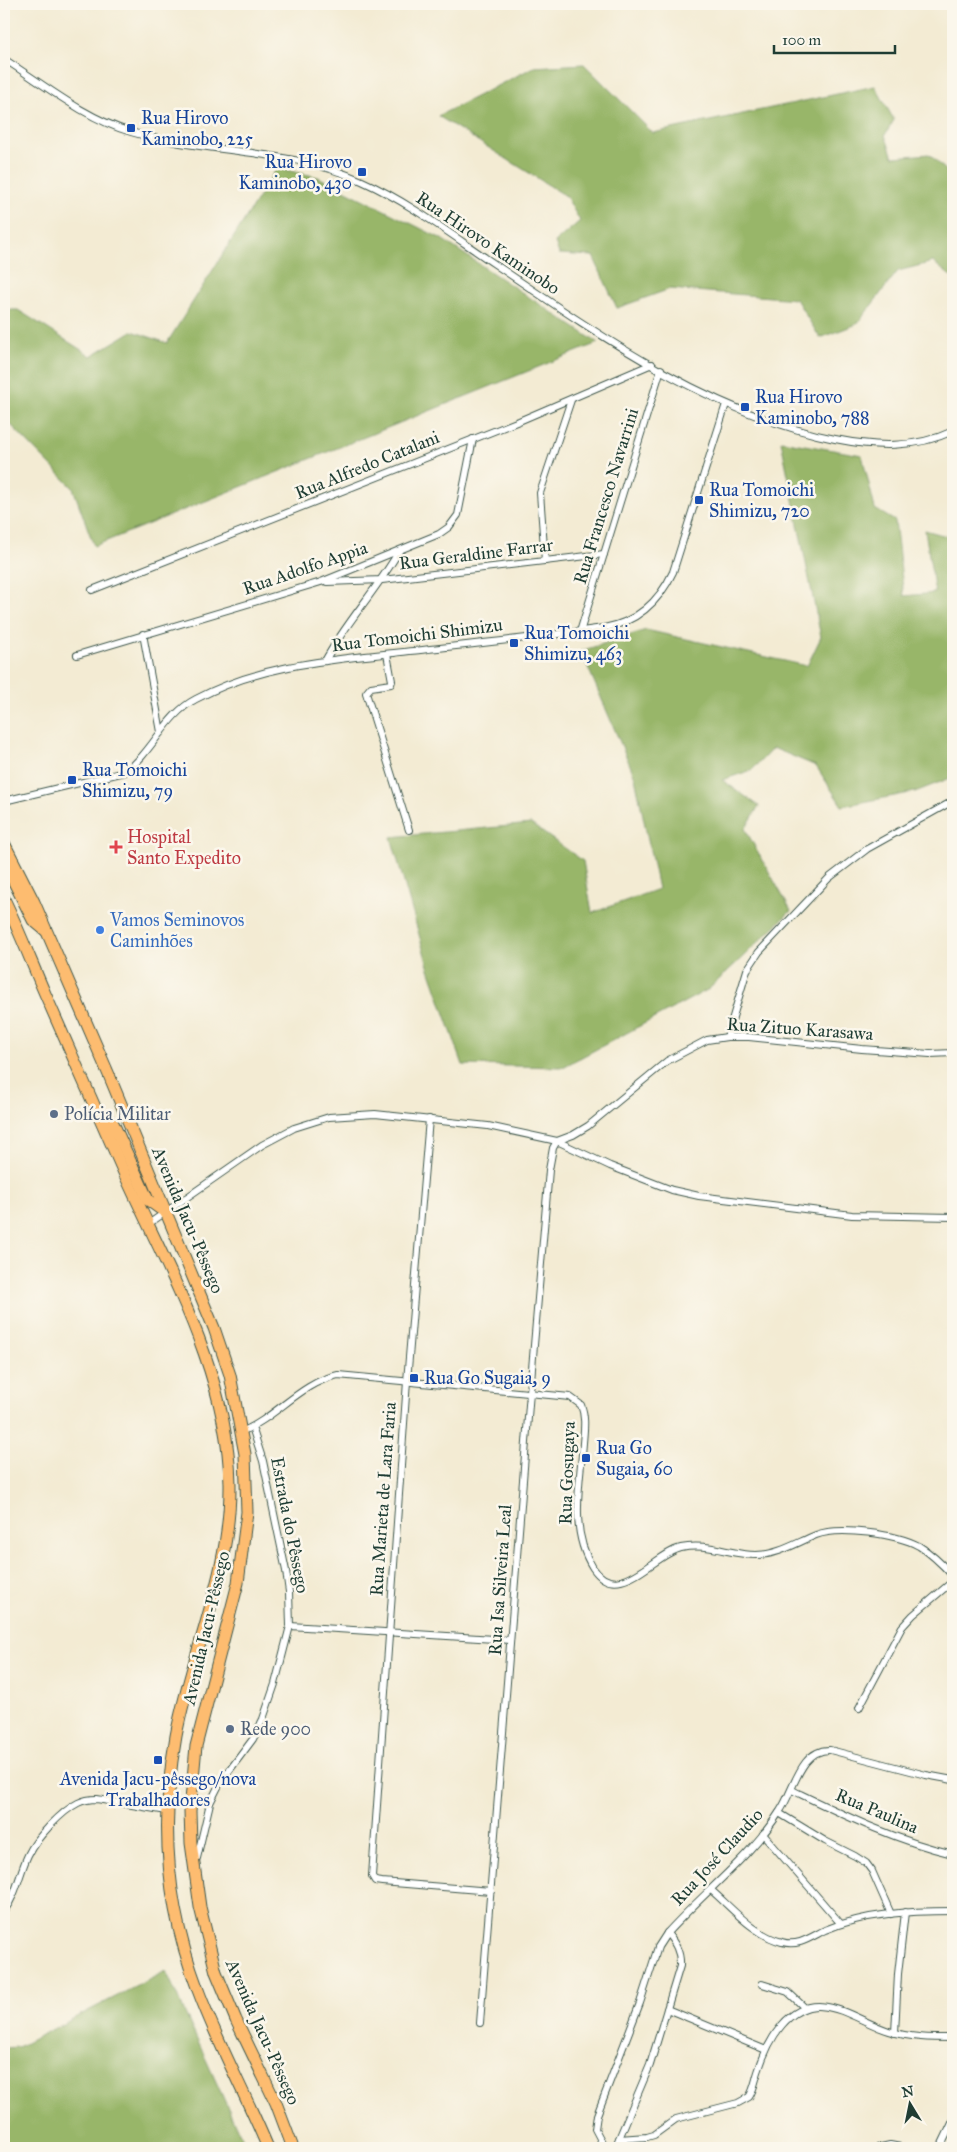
<svg xmlns="http://www.w3.org/2000/svg" width="957" height="2152" viewBox="0 0 957 2152" font-family="'IM FELL Great Primer',serif">
<rect width="100%" height="100%" fill="#fbf7ec"/>
<filter id="ink" filterUnits="userSpaceOnUse"><feTurbulence type="fractalNoise" baseFrequency=".02" numOctaves="2"/><feDisplacementMap in="SourceGraphic" scale="10" xChannelSelector="R" yChannelSelector="G"/><feConvolveMatrix kernelMatrix="1 2 1 2 8 2 1 2 1" color-interpolation-filters="sRGB"/></filter>
<filter id="wash" filterUnits="userSpaceOnUse"><feTurbulence type="fractalNoise" baseFrequency=".0096" numOctaves="4" result="noise"/><feDisplacementMap in="SourceGraphic" scale="20" xChannelSelector="R" yChannelSelector="G"/><feGaussianBlur stdDeviation="1.12" result="paint"/><feColorMatrix in="noise" values="0 0 0 0 0 0 0 0 0 0 0 0 0 0 0 0 0 1.4 0 .05"/><feComposite in="paint" operator="in"/></filter>
<g filter="url(#wash)">
<rect width="100%" height="100%" fill="#f3ebd3"/>
<g fill="#98b669" stroke="#5c7a4e">
<polygon points="584,64 653,133 875,86 894,120 885,135 893,157 929,154 953,177 953,278 933,262 898,271 857,324 820,338 796,299 670,289 617,308 593,256 559,254 555,242 580,221 566,196 438,116 534,67"/>
<polygon points="277,168 318,177 440,238 598,343 94,546 73,488 4,418 4,310 18,310 91,356 132,331 167,343"/>
<polygon points="781,441 862,455 875,509 895,521 904,596 935,593 925,530 953,538 953,777 915,792 842,806 816,766 773,748 752,770 722,780 759,806 745,829 791,911 709,989 563,1067 463,1065 428,966 391,837 531,824 583,861 592,913 658,889 635,777 581,651 646,630 807,666 821,637"/>
<polygon points="166,1971 246,2148 4,2148 4,2048 18,2047"/>
</g>
</g>
<g filter="url(#ink)">
<g fill="none" stroke-linecap="round" stroke-linejoin="round">
<defs>
<g id="street">
<path d="M4,59c39,25 82,60 127,73 75,22 159,16 231,49 47,21 91,55 134,84 101,69 217,150 339,174 40,8 80,10 118,-8"/>
<polyline points="545,561 540,493 571,400"/>
<polyline points="327,582 382,580 604,554"/>
<polyline points="92,590 519,421 652,364"/>
<polyline points="580,632 661,369"/>
<polyline points="143,634 161,732"/>
<polyline points="387,654 392,681 391,684 371,687 366,693 409,830"/>
<polyline points="77,655 321,582 439,534 449,527 458,515 473,439"/>
<path d="M325,661c21,-39 52,-71 74,-110"/>
<path d="M4,801l121,-29c28,-20 40,-57 71,-73 61,-33 130,-39 198,-46 70,-8 140,-15 210,-25 33,-6 55,-26 69,-56l53,-168"/>
<polyline points="727,1037 747,970 759,952 829,878 867,849 953,801"/>
<polyline points="429,1119 407,1381 372,1876 375,1881 382,1882 491,1891"/>
<polyline points="147,1225 262,1145 294,1128 329,1117 375,1114 488,1126 557,1141 610,1166 672,1190 699,1196 852,1215 953,1217"/>
<path d="M241,1432c36,-15 59,-49 97,-57l232,22 11,8c5,12 3,25 2,38 -3,41 -14,88 10,125 26,38 61,-14 88,-20 26,-6 49,7 75,7 22,0 40,-12 60,-20 23,-9 81,-1 103,11 13,8 24,19 34,30"/>
<polyline points="290,1626 510,1640"/>
<polyline points="859,1708 902,1627 913,1615 953,1581"/>
<path d="M792,1790c52,25 104,51 161,64"/>
<polyline points="779,1813 825,1841 855,1856 866,1863 872,1871 891,1914"/>
<polyline points="763,1834 841,1924"/>
<polyline points="197,1858 210,1803 220,1783 253,1739 263,1719 275,1684 290,1626 289,1592 286,1571 263,1461 252,1427"/>
<path d="M711,1890c21,18 43,45 71,52 16,5 29,-5 43,-12 40,-17 85,-19 128,-19"/>
<path d="M4,1911c13,-17 15,-37 24,-56 8,-17 34,-44 50,-52 6,-3 12,-4 19,-4l70,12"/>
<path d="M667,1933c37,-41 83,-75 113,-122 14,-20 20,-62 50,-61l96,25 27,5"/>
<polyline points="762,1984 788,1992 805,2008"/>
<polyline points="667,2009 766,2050"/>
<polyline points="480,2023 530,1392 549,1170 553,1148 557,1141 573,1135 588,1126 667,1061 707,1040 727,1037 749,1037 862,1049 930,1054 953,1053"/>
<polyline points="895,2033 898,1974 905,1912"/>
<path d="M619,2139l28,-2 7,-2 22,-16 62,-16 11,-6c5,-7 6,-16 9,-25 5,-16 12,-33 24,-47 35,-40 69,-6 107,6 21,7 43,7 64,7"/>
<path d="M605,2148l-10,-19 2,-14 43,-112 18,-56 9,-14c8,10 14,19 13,33l-30,99 -35,83"/>
<polyline points="877,2148 890,2145 906,2148"/>
<polyline points="940,2148 953,2121"/>
</g>
<g id="highway">
<polyline points="4,843 34,902 109,1075 214,1328 230,1375 245,1454 247,1512 238,1583 196,1746 190,1811 191,1843 200,1907 216,1972 236,2020 276,2103 293,2148"/>
<polyline points="4,862 33,920 45,930"/>
<path d="M4,899c15,31 28,65 42,97 25,57 50,113 75,170 45,102 107,203 109,318 1,88 -38,167 -54,252 -16,86 -9,173 22,254 20,54 48,105 70,158"/>
<polyline points="97,1113 113,1123 148,1200 166,1213"/>
</g>
</defs>
<use href="#street" stroke="#3f574c" stroke-width="8"/>
<use href="#highway" stroke="#3f574c" stroke-width="13"/>
<use href="#street" stroke="#fff" stroke-width="6"/>
<use href="#highway" stroke="#fdbc6f" stroke-width="11"/>
</g>
</g>
<g fill="#1a4fb4" stroke="#fbf7ec" stroke-width="2">
<rect x="126" y="123" width="10" height="10" rx="2.5"/>
<rect x="357" y="167" width="10" height="10" rx="2.5"/>
<rect x="740" y="402" width="10" height="10" rx="2.5"/>
<rect x="694" y="495" width="10" height="10" rx="2.5"/>
<rect x="509" y="638" width="10" height="10" rx="2.5"/>
<rect x="67" y="775" width="10" height="10" rx="2.5"/>
<rect x="409" y="1373" width="10" height="10" rx="2.5"/>
<rect x="581" y="1453" width="10" height="10" rx="2.5"/>
<rect x="153" y="1755" width="10" height="10" rx="2.5"/>
</g>
<path fill="#e0444e" stroke="#fbf7ec" stroke-width="2" d="M113.5 839.5h5v5h5v5h-5v5h-5v-5h-5v-5h5z"/>
<circle fill="#3f7fe0" stroke="#fbf7ec" stroke-width="2" cx="100" cy="930" r="5"/>
<g fill="#5c6f8a" stroke="#fbf7ec" stroke-width="2">
<circle cx="54" cy="1114" r="5"/>
<circle cx="230" cy="1729" r="5"/>
</g>
<g text-anchor="middle" stroke-width="5" stroke-linejoin="round" paint-order="stroke">
<g font-size="18" fill="#164399" stroke="#fbf7ec" text-anchor="start">
<text x="141" y="124">Rua Hirovo<tspan x="141" dy="21">Kaminobo, 225</tspan></text>
<text x="352" y="168" text-anchor="end">Rua Hirovo<tspan x="352" dy="21">Kaminobo, 430</tspan></text>
<text x="755" y="403">Rua Hirovo<tspan x="755" dy="21">Kaminobo, 788</tspan></text>
<text x="709" y="496">Rua Tomoichi<tspan x="709" dy="21">Shimizu, 720</tspan></text>
<text x="524" y="639">Rua Tomoichi<tspan x="524" dy="21">Shimizu, 463</tspan></text>
<text x="82" y="776">Rua Tomoichi<tspan x="82" dy="21">Shimizu, 79</tspan></text>
<text x="424" y="1384">Rua Go Sugaia, 9</text>
<text x="596" y="1454">Rua Go<tspan x="596" dy="21">Sugaia, 60</tspan></text>
<text x="158" y="1785" text-anchor="middle">Avenida Jacu-pêssego/nova<tspan x="158" dy="21">Trabalhadores</tspan></text>
</g>
<g font-size="18" fill="#1f3d34" stroke="#fbf7ec">
<text transform="translate(488 243) rotate(34)" y="6">Rua Hirovo Kaminobo</text>
<text transform="translate(367 465) rotate(-22)" y="6">Rua Alfredo Catalani</text>
<text transform="translate(606 496) rotate(-73)" y="6">Rua Francesco Navarrini</text>
<text transform="translate(476 554) rotate(-7)" y="6">Rua Geraldine Farrar</text>
<text transform="translate(305 568) rotate(-19)" y="6">Rua Adolfo Appia</text>
<text transform="translate(417 635) rotate(-7)" y="6">Rua Tomoichi Shimizu</text>
<text transform="translate(800 1029) rotate(4)" y="6">Rua Zituo Karasawa</text>
<text transform="translate(188 1220) rotate(67)" y="6">Avenida Jacu-Pêssego</text>
<text transform="translate(567 1473) rotate(-88)" y="6">Rua Gosugaya</text>
<text transform="translate(383 1499) rotate(-86)" y="6">Rua Marieta de Lara Faria</text>
<text transform="translate(290 1525) rotate(79)" y="6">Estrada do Pêssego</text>
<text transform="translate(500 1580) rotate(-86)" y="6">Rua Isa Silveira Leal</text>
<text transform="translate(206 1628) rotate(-77)" y="6">Avenida Jacu-Pêssego</text>
<text transform="translate(877 1811) rotate(23)" y="6">Rua Paulina</text>
<text transform="translate(717 1857) rotate(-47)" y="6">Rua José Claudio</text>
<text transform="translate(263 2032) rotate(66)" y="6">Avenida Jacu-Pêssego</text>
</g>
<g font-size="18" fill="#be3a42" stroke="#fbf7ec" text-anchor="start">
<text x="127" y="843">Hospital<tspan x="127" dy="21">Santo Expedito</tspan></text>
</g>
<g font-size="18" fill="#366cbe" stroke="#fbf7ec" text-anchor="start">
<text x="110" y="926">Vamos Seminovos<tspan x="110" dy="21">Caminhões</tspan></text>
</g>
<g font-size="18" fill="#4e5e75" stroke="#fbf7ec" text-anchor="start">
<text x="64" y="1120">Polícia Militar</text>
<text x="240" y="1735">Rede 900</text>
</g>
</g>
<rect width="957" height="2152" fill="none" stroke="#fbf7ec" stroke-width="20"/>
<g transform="translate(910 2104) rotate(350)" stroke="#fbf7ec" stroke-width="4" paint-order="stroke">
<path d="M0-4L9 19L0 12L-9 19Z" fill="#1f3d34"/>
<text y="-8" font-size="14" font-weight="bold" text-anchor="middle" fill="#1f3d34">N</text>
</g>
<path d="M774 45v8h121v-8" fill="none" stroke="#1f3d34" stroke-width="2.5"/>
<text x="782" y="45" font-size="15" fill="#1f3d34" stroke="#fbf7ec" stroke-width="4" paint-order="stroke">100 m</text>
</svg>
